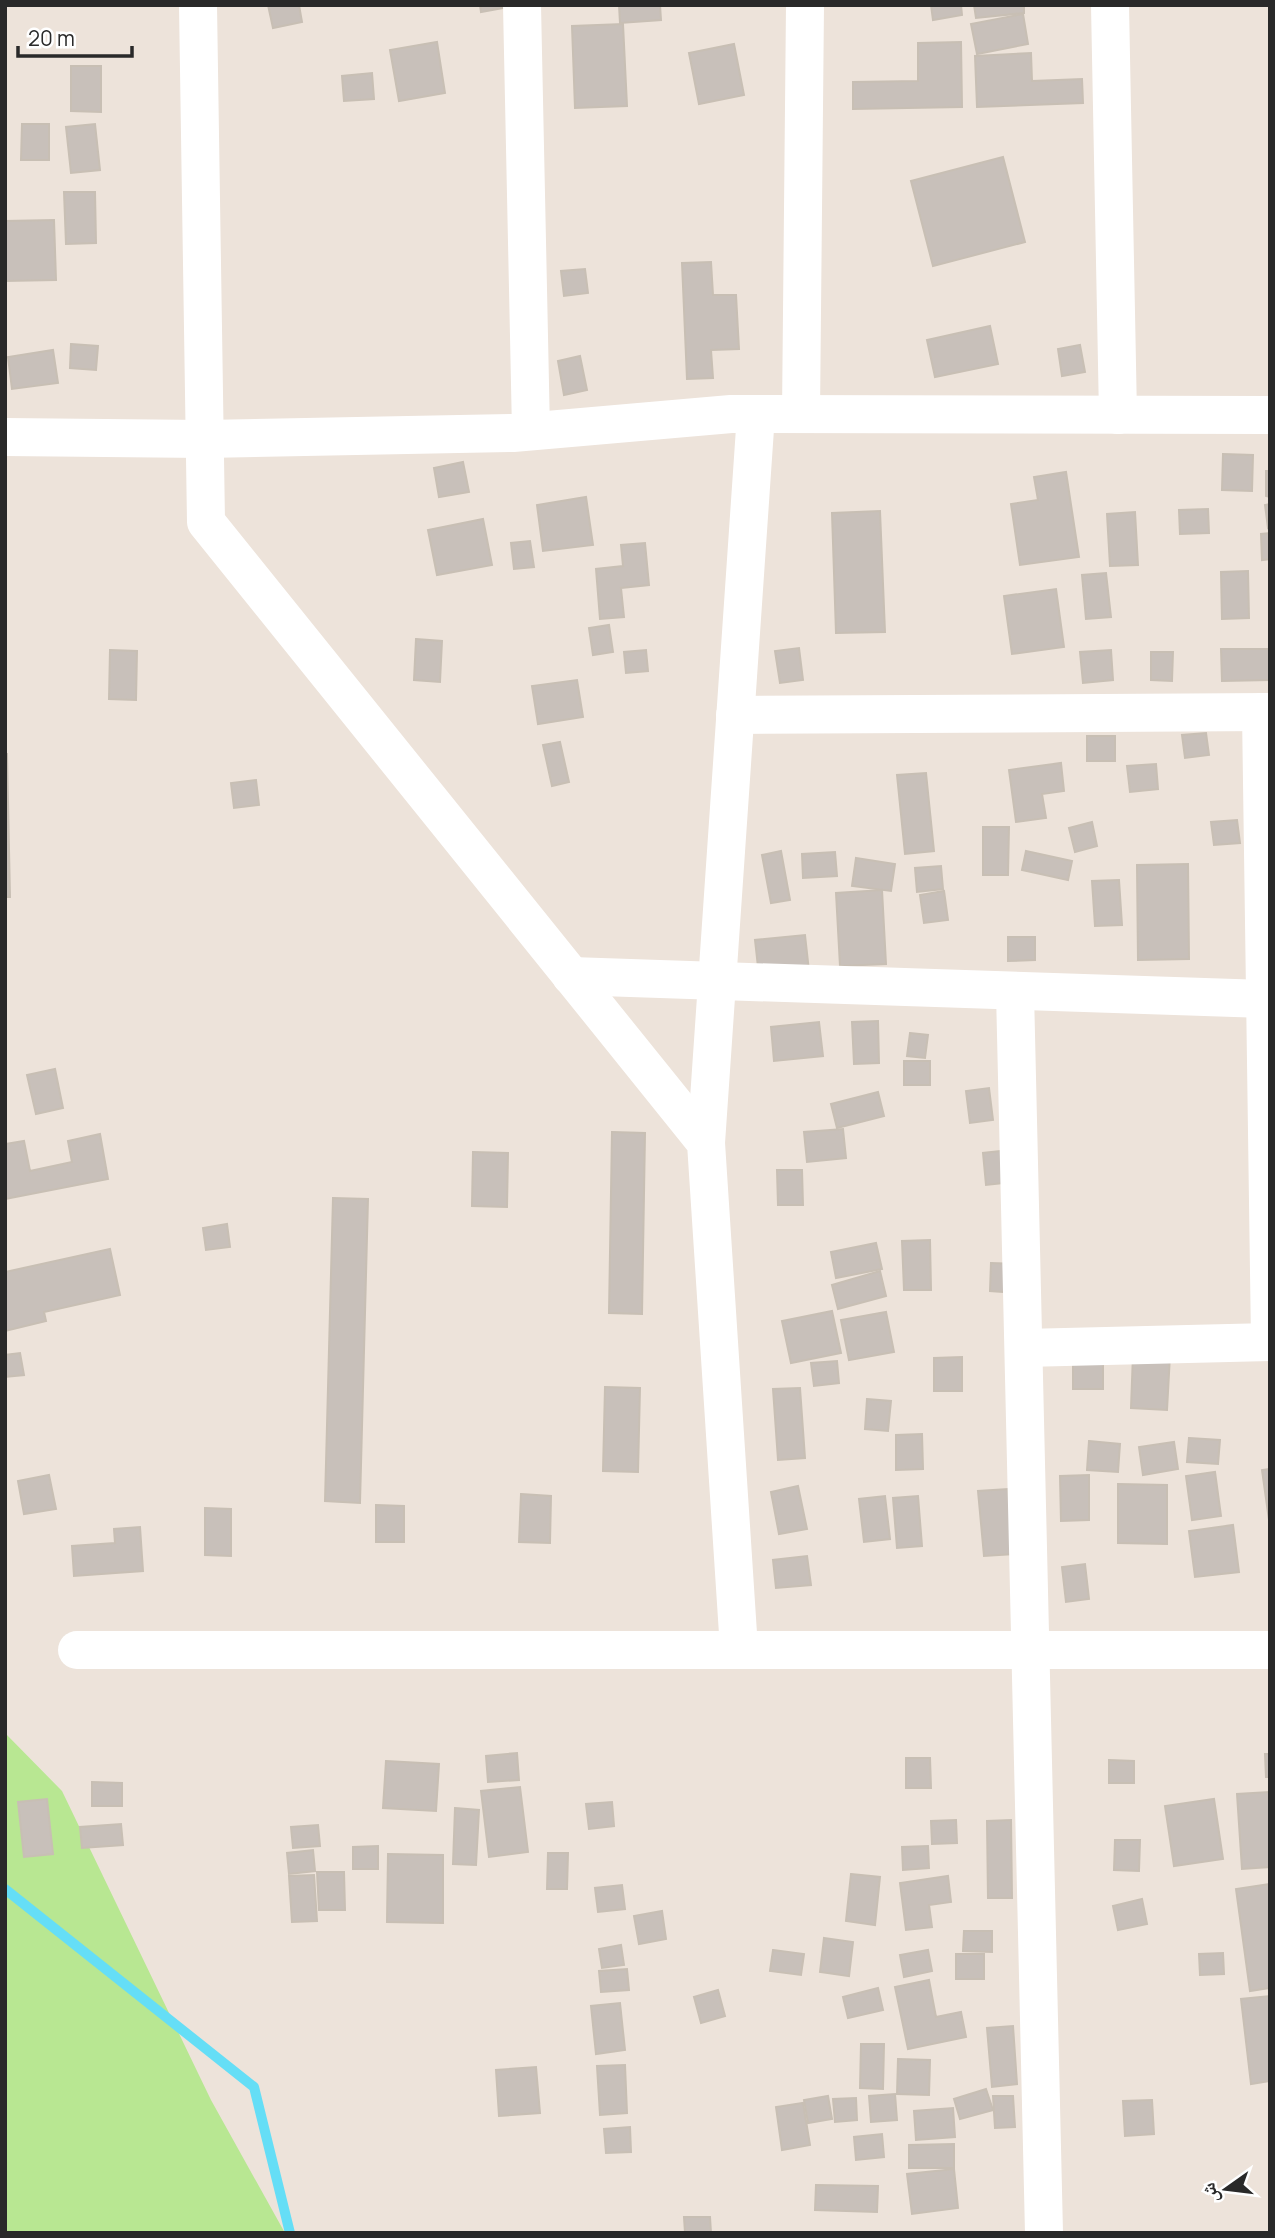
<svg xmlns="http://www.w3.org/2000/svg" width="1275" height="2238" viewBox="0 0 1275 2238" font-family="Manrope,'Noto Naskh Arabic',sans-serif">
<rect width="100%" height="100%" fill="#ede3da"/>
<polygon fill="#b8e792" points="5,1733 62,1791 211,2100 285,2233 5,2233"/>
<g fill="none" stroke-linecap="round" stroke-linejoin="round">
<polyline stroke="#65def6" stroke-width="10" points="5,1889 254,2087 290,2233"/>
</g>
<g fill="#c8c0ba" stroke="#c8bfb4" stroke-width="2">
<polygon points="268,5 299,5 302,22 273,28"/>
<polygon points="480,5 508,5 509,7 481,12"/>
<polygon points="619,5 660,5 661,20 620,23"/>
<polygon points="931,5 961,5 962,15 933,20"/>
<polygon points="974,5 1024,5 1024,13 976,18"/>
<polygon points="1023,14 1028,44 977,54 971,24"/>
<polygon points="623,24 627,106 575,108 572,26"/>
<polygon points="437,42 445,93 399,101 390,50"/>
<polygon points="961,42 962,107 853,109 853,82 918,81 918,43"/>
<polygon points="734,44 744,95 699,104 689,53"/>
<polygon points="1031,53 1032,81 1082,79 1083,103 977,107 975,56"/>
<polygon points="71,66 101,66 101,112 71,111"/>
<polygon points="372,73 374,99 344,101 342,76"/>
<polygon points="22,124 49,124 49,160 21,160"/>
<polygon points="95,124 100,170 71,173 66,127"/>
<polygon points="1003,157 1025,242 933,266 911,181"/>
<polygon points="64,192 95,192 96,243 66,244"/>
<polygon points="54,220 56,280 5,281 5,221"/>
<polygon points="711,262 713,295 736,295 739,349 711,350 713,378 687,379 682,263"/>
<polygon points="585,269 588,293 564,296 561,271"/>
<polygon points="990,326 998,364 935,377 927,340"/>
<polygon points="71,344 98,346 96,370 70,368"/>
<polygon points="1080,345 1085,372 1062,376 1058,349"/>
<polygon points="53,350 58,383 12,389 8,357"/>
<polygon points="580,356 587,390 564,395 558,361"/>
<polygon points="1223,454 1253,455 1252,491 1222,490"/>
<polygon points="463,462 469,492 439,497 434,468"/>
<polygon points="1266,471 1270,471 1270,497 1266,496"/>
<polygon points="1066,472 1079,557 1020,565 1011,504 1038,500 1034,477"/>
<polygon points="586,497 593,545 543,551 537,505"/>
<polygon points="1270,504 1270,527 1268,528 1265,505"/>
<polygon points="1208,509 1209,533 1180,534 1179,510"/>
<polygon points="880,511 885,632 836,633 832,513"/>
<polygon points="1135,512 1138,565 1110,566 1107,514"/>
<polygon points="483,519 492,565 437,575 428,530"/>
<polygon points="1270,533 1270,559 1262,560 1261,534"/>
<polygon points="530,541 534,567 514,569 511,543"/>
<polygon points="645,543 649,585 621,588 624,617 600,619 596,569 623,566 621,545"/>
<polygon points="1248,571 1249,618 1222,619 1221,572"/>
<polygon points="1106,573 1111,617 1086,619 1082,575"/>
<polygon points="1056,589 1064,647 1012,654 1004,596"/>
<polygon points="609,625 613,652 593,655 589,628"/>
<polygon points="416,639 442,641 440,682 414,680"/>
<polygon points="799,648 803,680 780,683 775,651"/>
<polygon points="1221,649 1270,649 1270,680 1222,681"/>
<polygon points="110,650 137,651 136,700 109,699"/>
<polygon points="646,650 648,671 626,673 624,652"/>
<polygon points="1111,650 1113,680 1083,683 1080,652"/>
<polygon points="1151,652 1173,652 1172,681 1151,680"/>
<polygon points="577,680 583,717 538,724 532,686"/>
<polygon points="1206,733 1209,755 1185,758 1182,735"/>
<rect x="1087" y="736" width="28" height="25"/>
<polygon points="560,742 569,782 552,786 543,745"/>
<polygon points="5,754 7,754 10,897 5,897"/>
<polygon points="1061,763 1064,791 1042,794 1046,818 1016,822 1009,770"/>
<polygon points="1156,764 1158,789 1130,792 1127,766"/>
<polygon points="926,773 934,851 905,854 897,775"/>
<polygon points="256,780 259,805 234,808 231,783"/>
<polygon points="1237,820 1240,843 1214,845 1211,822"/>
<polygon points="1092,822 1097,846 1075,852 1069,828"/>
<polygon points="983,827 1009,827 1008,875 983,875"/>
<polygon points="781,851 790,900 771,903 762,855"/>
<polygon points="1026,851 1072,861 1068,880 1022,870"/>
<polygon points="835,852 837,876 803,878 802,854"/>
<polygon points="856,858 895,864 891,891 852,886"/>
<polygon points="1188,864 1189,959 1138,960 1137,865"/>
<polygon points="941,866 943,889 917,892 915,868"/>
<polygon points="1119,880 1122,925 1095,926 1092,881"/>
<polygon points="882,890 886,964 840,966 836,893"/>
<polygon points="944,891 948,920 924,923 920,895"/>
<polygon points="805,935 809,971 759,976 755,940"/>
<polygon points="1008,937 1035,937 1035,960 1008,961"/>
<polygon points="878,1021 879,1063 854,1064 852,1022"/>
<polygon points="819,1022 823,1056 774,1061 771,1027"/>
<polygon points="910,1033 928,1035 925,1058 907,1056"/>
<rect x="904" y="1061" width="26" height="24"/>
<polygon points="55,1069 63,1108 36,1114 27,1075"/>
<polygon points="989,1088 993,1120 970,1123 966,1091"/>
<polygon points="878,1092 884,1116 837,1128 831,1104"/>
<polygon points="843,1129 846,1158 807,1162 804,1132"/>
<polygon points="612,1132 645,1133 642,1314 609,1313"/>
<polygon points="100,1134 108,1179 5,1199 5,1144 24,1141 30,1171 72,1162 68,1141"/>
<polygon points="1009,1150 1012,1182 986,1185 983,1153"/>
<polygon points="473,1152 508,1153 507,1207 472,1206"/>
<polygon points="777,1170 802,1170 803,1205 778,1205"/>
<polygon points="333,1198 368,1199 360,1503 325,1501"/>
<polygon points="227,1224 230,1247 206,1250 203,1228"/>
<polygon points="930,1240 931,1290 904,1290 902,1241"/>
<polygon points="876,1243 882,1269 836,1278 831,1252"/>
<polygon points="110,1249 120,1295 44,1312 46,1321 5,1331 5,1272"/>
<polygon points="991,1263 1020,1264 1018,1293 990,1291"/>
<polygon points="880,1271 886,1296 838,1309 832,1285"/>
<polygon points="832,1311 841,1353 791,1363 782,1321"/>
<polygon points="886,1312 894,1352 849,1360 841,1320"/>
<polygon points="20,1353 24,1375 5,1377 5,1355"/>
<polygon points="1133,1354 1170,1355 1167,1410 1131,1408"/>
<polygon points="962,1357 962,1391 934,1391 934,1358"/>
<polygon points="1103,1360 1103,1389 1073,1389 1073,1361"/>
<polygon points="837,1361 839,1383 814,1386 811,1363"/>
<polygon points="605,1387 640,1388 638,1472 603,1471"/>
<polygon points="800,1388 805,1458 778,1460 773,1389"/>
<polygon points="867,1399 891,1401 888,1431 865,1429"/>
<polygon points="922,1434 923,1469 896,1470 896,1435"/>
<polygon points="1189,1438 1220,1440 1218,1464 1187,1462"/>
<polygon points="1089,1441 1120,1444 1118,1472 1087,1470"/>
<polygon points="1174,1442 1178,1469 1143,1475 1139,1447"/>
<polygon points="1270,1469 1270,1527 1262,1470"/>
<polygon points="1215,1472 1221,1516 1192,1520 1186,1476"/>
<polygon points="49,1475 56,1509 24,1514 18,1481"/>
<polygon points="1089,1475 1089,1520 1061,1521 1060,1476"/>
<polygon points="1118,1484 1167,1485 1167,1544 1118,1543"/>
<polygon points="798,1486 807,1529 779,1534 771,1492"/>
<polygon points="1008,1489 1014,1554 984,1556 978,1491"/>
<polygon points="521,1494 551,1496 550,1543 519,1542"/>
<polygon points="885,1496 890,1539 864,1542 859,1499"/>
<polygon points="918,1496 922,1546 897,1548 893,1498"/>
<polygon points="376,1505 404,1506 404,1542 376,1542"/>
<polygon points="205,1508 231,1509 231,1556 205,1555"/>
<polygon points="1233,1525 1239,1572 1195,1577 1189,1531"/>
<polygon points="140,1527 143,1571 74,1576 72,1546 115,1543 114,1529"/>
<polygon points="807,1556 811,1585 776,1588 773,1560"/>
<polygon points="1085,1564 1089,1599 1066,1602 1062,1567"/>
<polygon points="517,1753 519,1780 488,1782 486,1756"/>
<polygon points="1265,1754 1270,1754 1270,1777 1266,1777"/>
<polygon points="906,1758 930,1758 931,1788 906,1788"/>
<polygon points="1109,1760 1134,1761 1134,1783 1109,1783"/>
<polygon points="386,1761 439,1764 436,1811 383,1808"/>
<polygon points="92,1782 122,1783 122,1806 92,1806"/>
<polygon points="520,1787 528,1852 489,1857 481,1791"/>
<polygon points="1269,1792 1270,1867 1242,1869 1237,1794"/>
<polygon points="47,1799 53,1854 24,1857 18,1802"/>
<polygon points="1214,1799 1223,1859 1174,1866 1165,1806"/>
<polygon points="612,1802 614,1826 589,1829 586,1804"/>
<polygon points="455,1808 479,1810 476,1865 453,1864"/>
<polygon points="956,1820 957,1843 932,1844 931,1821"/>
<polygon points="1011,1820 1012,1898 988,1898 987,1821"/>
<polygon points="121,1824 123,1845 82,1848 80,1827"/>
<polygon points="318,1825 320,1846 293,1848 291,1827"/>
<polygon points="1115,1840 1140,1840 1139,1871 1114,1870"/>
<polygon points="378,1846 378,1869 353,1869 353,1847"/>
<polygon points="928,1846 929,1868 903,1870 902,1847"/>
<polygon points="313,1850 315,1871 289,1874 287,1853"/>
<polygon points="548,1853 568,1853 567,1889 547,1889"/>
<polygon points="388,1854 443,1855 443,1923 387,1922"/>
<polygon points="317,1872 344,1872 345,1910 319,1910"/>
<polygon points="851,1874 880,1877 875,1925 846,1921"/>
<polygon points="314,1875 317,1921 292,1922 289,1876"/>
<polygon points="948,1876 951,1902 929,1905 932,1927 906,1930 900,1883"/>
<polygon points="1270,1884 1270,1988 1250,1991 1236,1889"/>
<polygon points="622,1885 625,1909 598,1912 595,1888"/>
<polygon points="1142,1899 1147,1924 1118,1930 1113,1906"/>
<polygon points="662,1911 666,1939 639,1944 634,1916"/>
<polygon points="964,1931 992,1931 992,1952 963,1951"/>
<polygon points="824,1938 853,1942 849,1976 820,1972"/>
<polygon points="621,1945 624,1965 602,1968 599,1949"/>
<polygon points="773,1950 804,1954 801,1975 770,1971"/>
<polygon points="928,1950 932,1971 904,1977 900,1955"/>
<polygon points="1223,1953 1224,1974 1200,1975 1199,1954"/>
<rect x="956" y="1954" width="28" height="25"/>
<polygon points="627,1969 629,1990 601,1992 599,1971"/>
<polygon points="929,1980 936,2017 961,2012 966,2037 908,2049 895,1987"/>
<polygon points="878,1988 883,2010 848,2018 843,1997"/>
<polygon points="718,1990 725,2016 701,2023 694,1997"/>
<polygon points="1270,1996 1270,2081 1251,2084 1241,1999"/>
<polygon points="620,2003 625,2050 596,2054 591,2006"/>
<polygon points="1013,2026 1017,2084 992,2087 987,2028"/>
<polygon points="861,2044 884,2044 883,2089 860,2088"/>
<polygon points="898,2059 930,2060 929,2095 897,2094"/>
<polygon points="625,2065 627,2113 600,2115 597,2066"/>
<polygon points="536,2067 540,2113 499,2116 496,2070"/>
<polygon points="986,2089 993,2110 960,2119 954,2099"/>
<polygon points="895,2094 897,2120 871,2122 869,2096"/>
<polygon points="828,2096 832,2119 808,2123 804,2100"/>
<polygon points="993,2096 1013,2096 1015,2127 995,2128"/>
<polygon points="856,2098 857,2120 835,2122 833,2099"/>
<polygon points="1152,2100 1154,2134 1125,2136 1123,2101"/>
<polygon points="803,2103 810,2145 782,2150 776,2107"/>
<polygon points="953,2108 955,2137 916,2140 914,2111"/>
<polygon points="630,2127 631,2152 606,2153 604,2129"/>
<polygon points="882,2134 884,2157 856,2160 854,2137"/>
<polygon points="954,2144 954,2168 909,2168 909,2145"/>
<polygon points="954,2169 958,2208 912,2214 907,2174"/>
<polygon points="816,2185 878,2186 877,2212 815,2210"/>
<polygon points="684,2217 710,2217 711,2233 685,2233"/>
</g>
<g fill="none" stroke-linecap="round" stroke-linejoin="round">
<g stroke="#fff" stroke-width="38">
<polyline points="198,5 206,522 706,1143 739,1649"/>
<polyline points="522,5 531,431"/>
<polyline points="1110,5 1118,415"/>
<polyline points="801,414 805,5"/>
<polyline points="5,437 205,439 513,433 731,414 1270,415"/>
<polyline points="1261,712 1270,1342"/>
<polyline points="735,715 1270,712"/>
<polyline points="571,976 1265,999"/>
<polyline points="1015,992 1044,2233"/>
<polyline points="706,1143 756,414"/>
<polyline points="1024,1348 1270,1342"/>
<polyline points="77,1650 1270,1650"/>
</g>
</g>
<rect width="1275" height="2238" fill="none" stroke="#292929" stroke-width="14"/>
<g transform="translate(1226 2189) rotate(256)" stroke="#ffffff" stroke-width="5" paint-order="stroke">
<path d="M0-5L12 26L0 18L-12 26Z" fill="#292929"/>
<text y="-10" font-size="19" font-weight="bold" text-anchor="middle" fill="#292929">ش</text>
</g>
<path d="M18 46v10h114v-10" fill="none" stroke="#292929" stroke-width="3.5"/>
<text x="28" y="46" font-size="21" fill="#292929" stroke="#ffffff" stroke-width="5" paint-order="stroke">20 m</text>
</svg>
